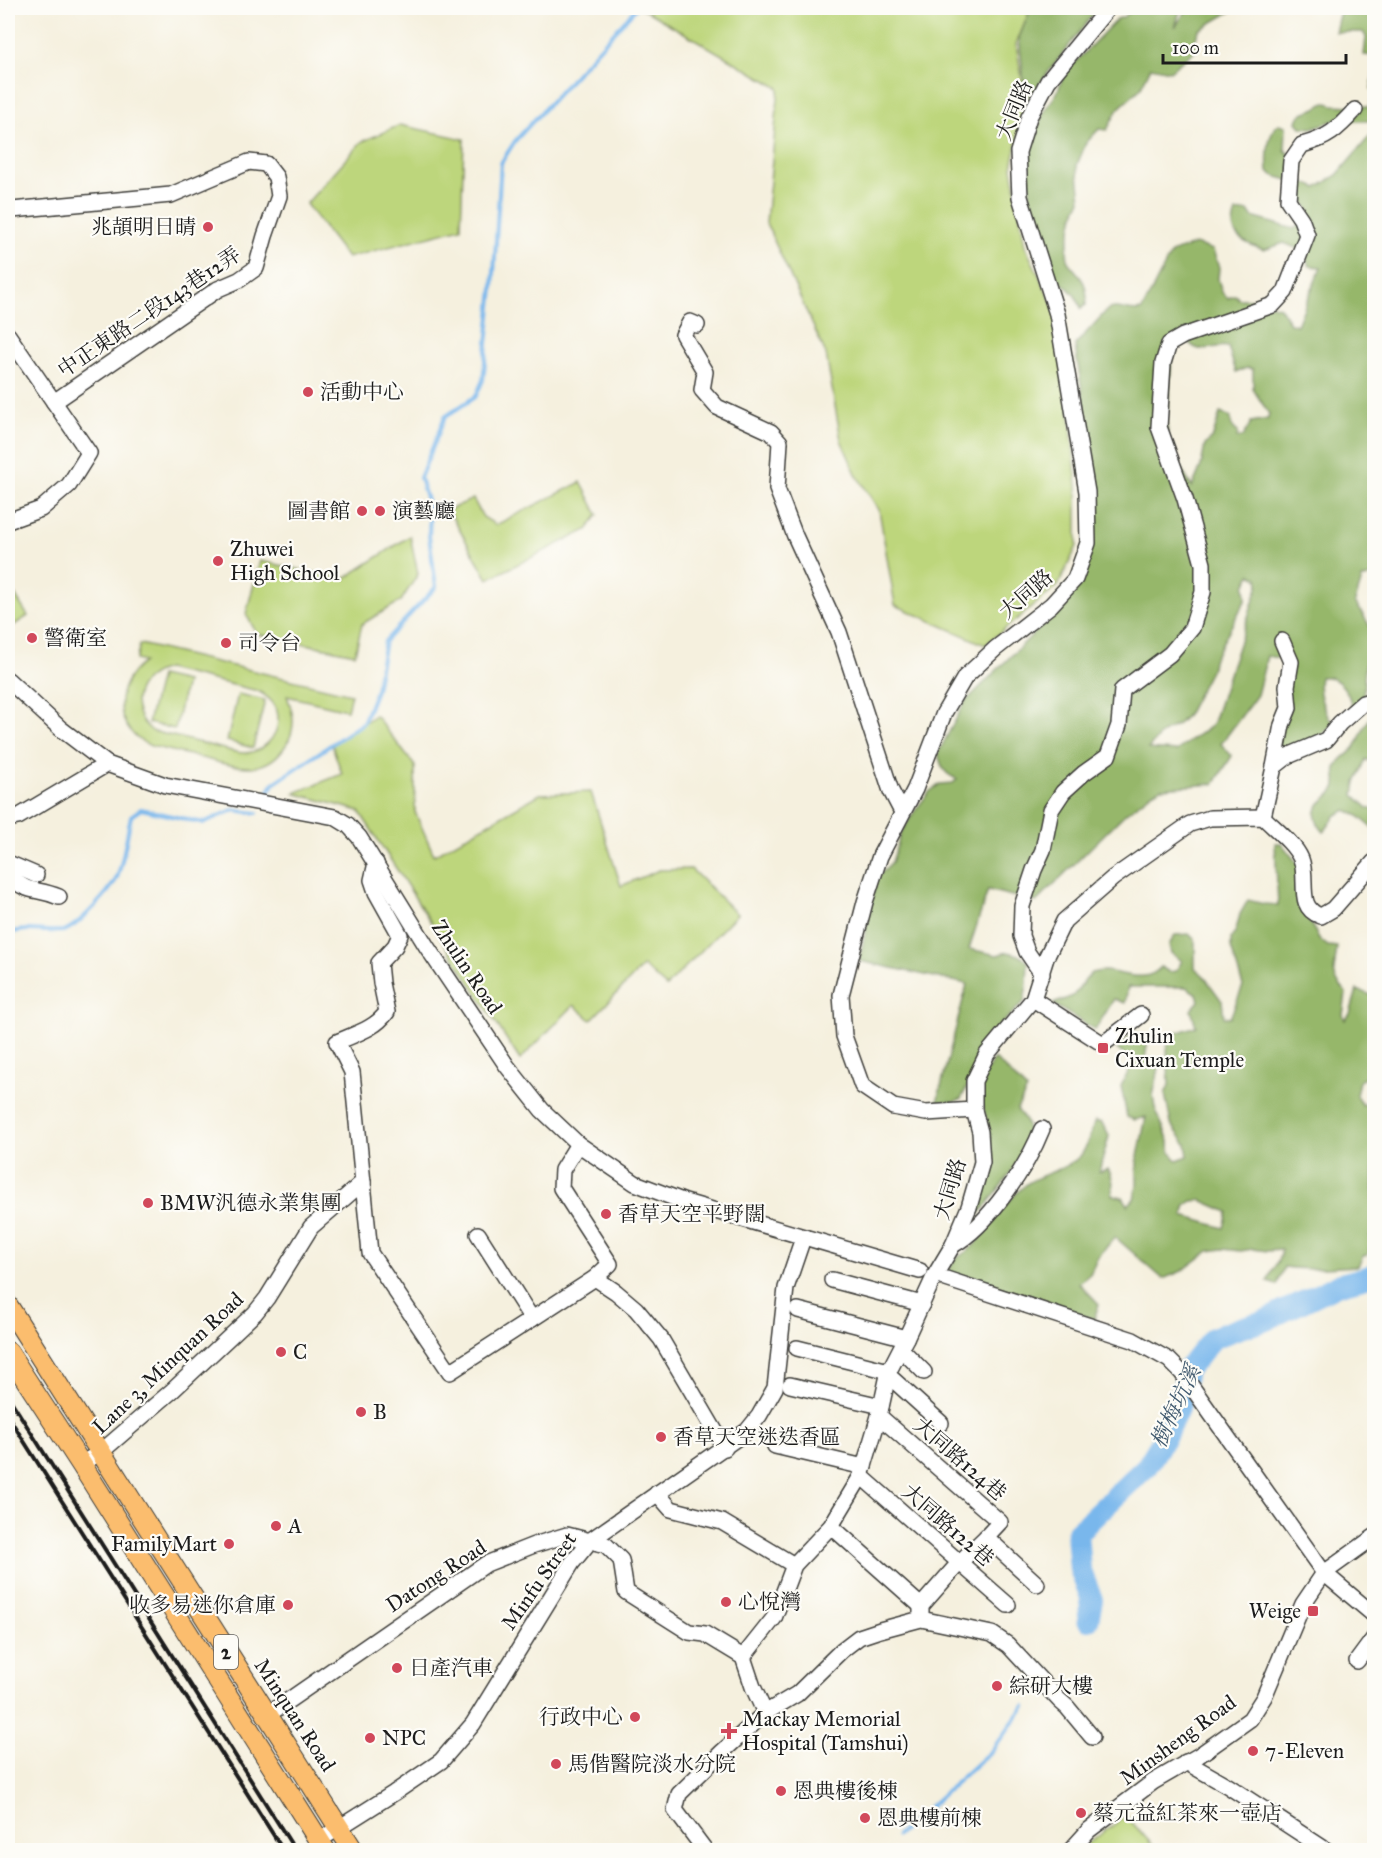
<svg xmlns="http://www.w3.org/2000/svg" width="1382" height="1858" viewBox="0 0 1382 1858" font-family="'IM FELL Great Primer','Noto Serif TC',serif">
<rect width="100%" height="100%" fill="#fdfcf7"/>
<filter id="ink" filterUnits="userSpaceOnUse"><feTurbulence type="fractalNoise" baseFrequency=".0167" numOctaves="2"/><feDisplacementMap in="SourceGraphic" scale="12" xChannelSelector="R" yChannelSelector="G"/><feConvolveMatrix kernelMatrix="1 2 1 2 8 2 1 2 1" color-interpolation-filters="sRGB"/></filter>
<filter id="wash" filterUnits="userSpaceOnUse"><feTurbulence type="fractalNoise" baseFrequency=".008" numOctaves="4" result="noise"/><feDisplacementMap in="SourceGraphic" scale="24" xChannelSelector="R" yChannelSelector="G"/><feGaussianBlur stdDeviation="1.35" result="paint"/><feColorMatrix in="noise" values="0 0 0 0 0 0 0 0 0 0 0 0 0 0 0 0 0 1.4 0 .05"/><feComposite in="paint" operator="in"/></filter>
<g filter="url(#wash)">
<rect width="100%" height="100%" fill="#f5f0de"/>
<g fill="#bdd67b" stroke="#6c794c" stroke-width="1.5" fill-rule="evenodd">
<polygon points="641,8 1031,8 1016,44 1026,101 1012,167 1025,246 1061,322 1077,487 1077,546 1058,586 985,645 895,605 879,510 857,476 841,440 826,354 766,223 779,88"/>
<polygon points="400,125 464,139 461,228 347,258 306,204 361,142"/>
<polygon points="581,482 598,515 587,530 488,579 448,510 473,499 483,517 496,525"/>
<polygon points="410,536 418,574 401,601 362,624 355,654 257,634 246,614 260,561 344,579"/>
<polygon points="8,584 28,616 8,629"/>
<path d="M140,644l211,50 -4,16 -60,-14c6,16 10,32 -1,49 -20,32 -50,22 -80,14 -18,-4 -36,-9 -55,-13 -39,-16 -39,-61 -7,-84l-8,-2zM167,669l91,22c12,7 21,15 20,30 -1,17 -16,32 -34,32 -9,0 -19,-4 -28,-6 -21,-6 -43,-11 -64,-16 -27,-22 -18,-54 15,-62z"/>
<polygon points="160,676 186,682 175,729 148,723"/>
<polygon points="238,694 265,700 253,748 227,741"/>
<polygon points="375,715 415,766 415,812 434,855 540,794 591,792 621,886 659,870 691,869 737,914 666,987 643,966 591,1020 574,1005 520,1060 359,811 294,793 342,774 332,745"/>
<polygon points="1126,1816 1157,1850 1079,1850"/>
</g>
<g fill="#96b76b" stroke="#596a44" stroke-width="1.5" fill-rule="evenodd">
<polygon points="1031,8 1098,8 1026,101 1019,38"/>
<path d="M1136,8h45l-6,19 13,-19h49l-38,22 -4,11 3,7 -28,23 -19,-4 -11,22 -22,20 -11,21 -8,-1 -13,14 -9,22 4,35 -7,15 -7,35 1,12c12,14 22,23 18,43l-5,3c-4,-14 -18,-27 -32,-30l-20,-71 1,-19 -5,-12 4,-31 10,-19 3,-11 15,-22 7,-19 53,-55 6,-2z"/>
<polygon points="1342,8 1374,8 1374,56 1364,55 1366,37 1363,32 1335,32 1339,15"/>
<path d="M1374,71v50h-42l-20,7 -11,-1 -4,-5c3,-12 10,-9 19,-14 7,-4 8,-7 17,-3l36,2 5,-13 -3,-5z"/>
<path d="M1279,124l7,2 -1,24 4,4 11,3 3,5 -2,19 16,7 20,-13 37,-44v444l-12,4 -7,23 19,31v10c-13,15 -8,43 -12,63l-10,3c-2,-17 -14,-35 -32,-32 -3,15 3,29 9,42l6,3 -19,18 -49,36 18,-117 -18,-3 -10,39 -36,49 11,12 -18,28 -53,4 -9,5 -27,21 -89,88 -48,-12 -19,59 28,6 10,-3 12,3 9,7 -1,22 -3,18 -27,26 -36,71 -6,2 -18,1 30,-118 -108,-23 18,-84 15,-15 9,-29 11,-18 17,-23 11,-8 13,-1 4,-4c-13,-5 -16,-12 -19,-26l27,-51 85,-85 10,-7 26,-47 7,-30 4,-62 -8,-34 -14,-92 32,-35c12,-6 23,4 35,0l29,-57 24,-9 18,6 6,18 -1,11 4,13 6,6 7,-3 4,4h12l29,8 10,16 7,2 24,-58 -11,-1 -9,-16 -17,-7 -20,7c-20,-7 -38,-14 -28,-38l12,-1 4,6 42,12 14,-12 1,-6c-4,-7 -14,-27 -19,-30 -8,-5 -14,-1 -22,-10 -1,-14 -1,-38 11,-47zM1173,339l15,2c11,16 25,3 40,6l8,25 11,-4 6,1v20l16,25 -1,5 -17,3 -8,15 -6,1 1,-6c-6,-4 -8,-8 -7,-15l-11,-4 -7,23 -8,9 -4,21 -9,21 -17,-28 -7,-23 -1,-12zM1251,574l7,4 1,6 -47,141 -36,26 -28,-2 13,-15 17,-10 9,-9 25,-48 1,-7 33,-61 -1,-13z"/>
<path d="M1374,715v54l-1,-6 -7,-4 -10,23 -2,13 14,13 6,2v19l-17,-14 -11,-5 -10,5 -12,17c-5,-5 -10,-13 -8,-21 2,-10 12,-12 18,-21 5,-7 0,-14 2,-22 2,-9 14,-14 19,-21 7,-11 8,-24 19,-32z"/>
<path d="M1275,843h6l17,21 8,52 14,24 8,6 9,1 -3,24 2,9 10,13 -3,22 2,5 5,-6 7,-24 17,6v77l-15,8 -3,14 6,10 12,-4v132l-4,2 1,9 -3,11 -5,1 -5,10c-26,1 -49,5 -74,1l-7,18 -10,-3c5,-12 12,-21 15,-32l-15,1 -14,-2 -12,2 -18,-2 -14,2 -27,20 -19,8 -48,-42 -17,20 -8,17 -11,9 20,21 -5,15 -126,-39 -19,-8 5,-13c33,-15 45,-55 74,-76 17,-11 39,-13 53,-28 7,-9 10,-24 14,-34l7,2 7,13 -10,36 9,-3c6,10 5,15 4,26l11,2 5,8 6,-6 3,-13v-25l9,-44 -11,3 -8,-3 -6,-31 15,-29 -7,2 -12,-10 17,-17 14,6 -3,21h8l7,4 -7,33 2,12 14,33 1,11 7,8 11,-4 -2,-12 -15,-20 -6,-30 4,-9 -2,-37 3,-13 26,-9 -5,-16 8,-9 -2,-7 -11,-7h-58l-3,16 -11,-4 -19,31 -42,-26 20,-8 18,-23c4,-1 10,-2 14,-2 19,2 42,13 56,-4l8,5 7,-1 6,-10 -11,-8 -2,-8 6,-10 14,-1 6,6v28l8,7 19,26 2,16 6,1 13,-32 -12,-38v-9l5,-9 4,-16 8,-14 16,4 14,1zM1201,1200l27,12 -4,16 -41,-12 3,-11 6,-4z"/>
<path d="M995,1059l32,31 -10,19c3,5 8,11 10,16 6,29 -43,82 -60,104l24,-92 -9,-34v-26z"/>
</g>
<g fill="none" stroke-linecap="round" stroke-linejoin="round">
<g stroke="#79b7ec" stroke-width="4">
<polyline points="268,793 273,784 363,723 376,690 385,641 436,587 429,536 430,510 420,478 445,417 476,396 483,380 493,288 501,163 515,141 636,8"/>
<path d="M8,934c15,-8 38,-1 55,-3 14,-3 50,-42 55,-56 6,-18 9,-40 13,-59l10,-7 62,14 30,-13 24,3"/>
<polyline points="897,1836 992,1750 1025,1706"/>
</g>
<polyline stroke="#79b7ec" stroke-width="22" points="1088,1620 1092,1600 1080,1569 1077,1533 1147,1466 1166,1435 1180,1404 1187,1370 1213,1338 1240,1328 1264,1321 1337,1285 1374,1275"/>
</g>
</g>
<g filter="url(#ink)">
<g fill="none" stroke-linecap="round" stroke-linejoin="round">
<defs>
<g id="minor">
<polyline points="8,212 12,210 171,195 249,162 266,164 276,177 279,196 265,236 256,268 239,280 218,289 54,402"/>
<polyline points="697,325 690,322 683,335 705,372 702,390 717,407 771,432 780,442 777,489 795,536 839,632 891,791 902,812"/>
<polyline points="8,335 89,453 69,485 41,509 8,521"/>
<polyline points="8,680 61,729 107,764 165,785 335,817 348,825 359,837 427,947 507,1066 542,1110 578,1144 635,1183 685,1202 920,1271"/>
<polyline points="1274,767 1282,725 1289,708 1287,686 1291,662 1282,641"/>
<polyline points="1263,817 1274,767 1288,756 1326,740 1340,723 1363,703 1374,700"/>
<polyline points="8,819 18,817 107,764"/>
<polyline points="8,863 36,875"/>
<path d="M376,863l-4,17 4,12 24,43 -5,11 -16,17 2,20 6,29c-12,17 -32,22 -50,30l15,30 18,181 80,119 82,-53 -54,-85"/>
<path d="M8,875c21,20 27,12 51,22"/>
<path d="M1042,974l-15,-22 -6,-16 1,-30 12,-36 9,-20 8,-40 12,-18 21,-19 24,-17 11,-31 3,-35 48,-36 22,-26 11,-36v-28l-18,-65 -26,-72 4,-64 6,-19 14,-8 90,-31 12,-13 22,-57 -6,-16 -13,-19 3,-39 11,-16c26,-7 35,-15 53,-35"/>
<polyline points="1033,999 1103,1044 1141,1015"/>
<polyline points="974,1110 926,1113 893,1107 862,1086 844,1036 841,995 865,902 880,856 915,789 944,713 965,677 995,649 1051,605 1075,579 1088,543 1087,492 1057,314 1020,197 1018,152 1029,117 1048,81 1108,8"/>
<path d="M953,1245c35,-19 75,-80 89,-116"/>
<polyline points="595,1278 616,1292 636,1309 661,1339 725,1448"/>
<polyline points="946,1279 1133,1340 1169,1360 1182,1373 1324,1573 1374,1615"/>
<polyline points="832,1280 922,1304"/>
<polyline points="798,1310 906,1338"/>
<polyline points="532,1319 595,1278 610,1264 561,1188 562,1170 578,1144"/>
<polyline points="797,1348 889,1371"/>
<polyline points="901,1349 924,1372"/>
<polyline points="888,1375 941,1423"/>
<polyline points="790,1385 881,1406"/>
<polyline points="879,1416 1000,1522 986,1537 1037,1584"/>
<polyline points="775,1446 864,1467"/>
<polyline points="81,1464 101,1452 173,1390 255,1313 267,1298 311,1227 363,1182"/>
<polyline points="861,1476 1008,1605"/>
<polyline points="657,1493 671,1509 722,1522 794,1565"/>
<polyline points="831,1526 921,1606"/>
<polyline points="921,1616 921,1606 959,1563 986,1537"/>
<path d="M743,1657l31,-39 20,-53 37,-39 30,-50 18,-60 10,-45 17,-33 29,-63 18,-30 16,-38 13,-45 -2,-30 -6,-22v-29l13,-27 46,-55 13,-41 18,-37 49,-43 77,-54 20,-6 53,-1c12,12 31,26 38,42 8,20 -6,49 20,57l12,-7 41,-47"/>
<polyline points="1357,1661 1374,1638"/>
<polyline points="266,1716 486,1564 534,1545 567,1535 606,1545 621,1560 626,1592 689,1632 705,1634 743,1657 753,1687 765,1713"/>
<polyline points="1186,1762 1228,1786 1326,1850"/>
<polyline points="318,1841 394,1793 441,1761 473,1724 572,1563 591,1540 747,1431 759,1416 775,1388 786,1288 803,1238"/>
<polyline points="705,1850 675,1810 679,1794 721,1753 765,1713 797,1694 842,1650 859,1637 880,1630 921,1619 992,1634 1008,1645 1059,1700 1067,1707 1092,1737"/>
<polyline points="1071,1850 1089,1830 1153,1782 1198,1756 1250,1719 1264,1697 1303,1604 1324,1573 1374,1537"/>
</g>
<g id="major">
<polyline points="8,1306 353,1850"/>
<polyline points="8,1352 81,1464 325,1850"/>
</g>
</defs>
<use href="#minor" stroke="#3d3c39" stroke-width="18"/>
<use href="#major" stroke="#3d3c39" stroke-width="22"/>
<use href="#minor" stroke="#fff" stroke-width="15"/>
<use href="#major" stroke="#fbbd6e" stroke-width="20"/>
<g stroke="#1c1c1c" stroke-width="4">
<polyline points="8,1396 295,1850"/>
<polyline points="8,1416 283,1850"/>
</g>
</g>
</g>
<g fill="#d1495b" stroke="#fdfcf7" stroke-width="2">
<circle cx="208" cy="227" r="6"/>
<circle cx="308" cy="392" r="6"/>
<circle cx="362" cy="511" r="6"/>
<circle cx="380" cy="511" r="6"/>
<circle cx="218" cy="561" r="6"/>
<circle cx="32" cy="638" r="6"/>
<circle cx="226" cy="643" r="6"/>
<rect x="1097" y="1042" width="12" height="12" rx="3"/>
<circle cx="148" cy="1203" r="6"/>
<circle cx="606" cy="1214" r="6"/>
<circle cx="281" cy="1352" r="6"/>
<circle cx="361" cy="1412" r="6"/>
<circle cx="661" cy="1437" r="6"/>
<circle cx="276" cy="1526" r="6"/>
<circle cx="229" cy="1544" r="6"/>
<circle cx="726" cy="1602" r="6"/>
<circle cx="288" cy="1605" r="6"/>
<rect x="1307" y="1605" width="12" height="12" rx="3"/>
<circle cx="397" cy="1668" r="6"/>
<circle cx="997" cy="1686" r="6"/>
<circle cx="635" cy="1717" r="6"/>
<path d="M726 1722h6v6h6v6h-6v6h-6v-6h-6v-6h6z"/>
<circle cx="370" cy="1738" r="6"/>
<circle cx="1253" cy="1751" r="6"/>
<circle cx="556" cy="1764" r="6"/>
<circle cx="781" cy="1791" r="6"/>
<circle cx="1081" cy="1813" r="6"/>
<circle cx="865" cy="1818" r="6"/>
</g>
<g text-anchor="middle" stroke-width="4.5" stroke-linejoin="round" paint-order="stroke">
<rect fill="#fdfcf7" stroke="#605f5e" stroke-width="1.5" x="214" y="1635" width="24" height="34" rx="4.5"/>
<g font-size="20" font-weight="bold" fill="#1c1c1c">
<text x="226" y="1659">2</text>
</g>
<g font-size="21" fill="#1c1c1c" stroke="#fdfcf7">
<text transform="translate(1014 110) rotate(-68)" y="7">大同路</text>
<text transform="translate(149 312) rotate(-34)" y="7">中正東路二段143巷12弄</text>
<text transform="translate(1026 594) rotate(-41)" y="7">大同路</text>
<text transform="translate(467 967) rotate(56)" y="7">Zhulin Road</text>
<text transform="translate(950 1189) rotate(-73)" y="7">大同路</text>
<text transform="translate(168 1363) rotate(-43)" y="7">Lane 3, Minquan Road</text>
<text transform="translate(960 1459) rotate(41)" y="7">大同路124巷</text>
<text transform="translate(948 1525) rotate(41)" y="7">大同路122巷</text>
<text transform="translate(436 1576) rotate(-33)" y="7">Datong Road</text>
<text transform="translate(539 1581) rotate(-55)" y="7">Minfu Street</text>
<text transform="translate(295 1715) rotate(57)" y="7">Minquan Road</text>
<text transform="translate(1178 1740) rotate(-36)" y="7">Minsheng Road</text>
</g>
<g font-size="21" fill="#1c1c1c" stroke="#fdfcf7" text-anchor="start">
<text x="196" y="234" text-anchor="end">兆頡明日晴</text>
<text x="320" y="399">活動中心</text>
<text x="350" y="518" text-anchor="end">圖書館</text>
<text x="392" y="518">演藝廳</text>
<text x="230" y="556">Zhuwei<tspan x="230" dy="24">High School</tspan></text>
<text x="44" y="645">警衛室</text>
<text x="238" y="650">司令台</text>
<text x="1115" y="1043">Zhulin<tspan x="1115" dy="24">Cixuan Temple</tspan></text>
<text x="160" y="1210">BMW汎德永業集團</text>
<text x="618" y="1221">香草天空平野闊</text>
<text x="293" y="1359">C</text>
<text x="373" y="1419">B</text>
<text x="673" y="1444">香草天空迷迭香區</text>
<text x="288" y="1533">A</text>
<text x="217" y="1551" text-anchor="end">FamilyMart</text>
<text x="738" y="1609">心悅灣</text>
<text x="276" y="1612" text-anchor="end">收多易迷你倉庫</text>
<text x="1301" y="1618" text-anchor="end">Weige</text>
<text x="409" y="1675">日產汽車</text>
<text x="1009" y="1693">綜研大樓</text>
<text x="623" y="1724" text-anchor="end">行政中心</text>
<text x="742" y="1726">Mackay Memorial<tspan x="742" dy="24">Hospital (Tamshui)</tspan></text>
<text x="382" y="1745">NPC</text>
<text x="1265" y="1758">7-Eleven</text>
<text x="568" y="1771">馬偕醫院淡水分院</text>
<text x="793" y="1798">恩典樓後棟</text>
<text x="1093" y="1820">蔡元益紅茶來一壺店</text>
<text x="877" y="1825">恩典樓前棟</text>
</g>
<g font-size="22" font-style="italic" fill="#415a6f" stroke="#fdfcf7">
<text transform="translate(1175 1406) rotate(-65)" y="8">樹梅坑溪</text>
</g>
</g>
<rect width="1382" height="1858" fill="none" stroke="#fdfcf7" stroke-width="30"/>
<path d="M1163 54v9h183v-9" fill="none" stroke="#1c1c1c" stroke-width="3"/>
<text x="1172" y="54" font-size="18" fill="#1c1c1c" stroke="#fdfcf7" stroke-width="4.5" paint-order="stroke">100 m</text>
</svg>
